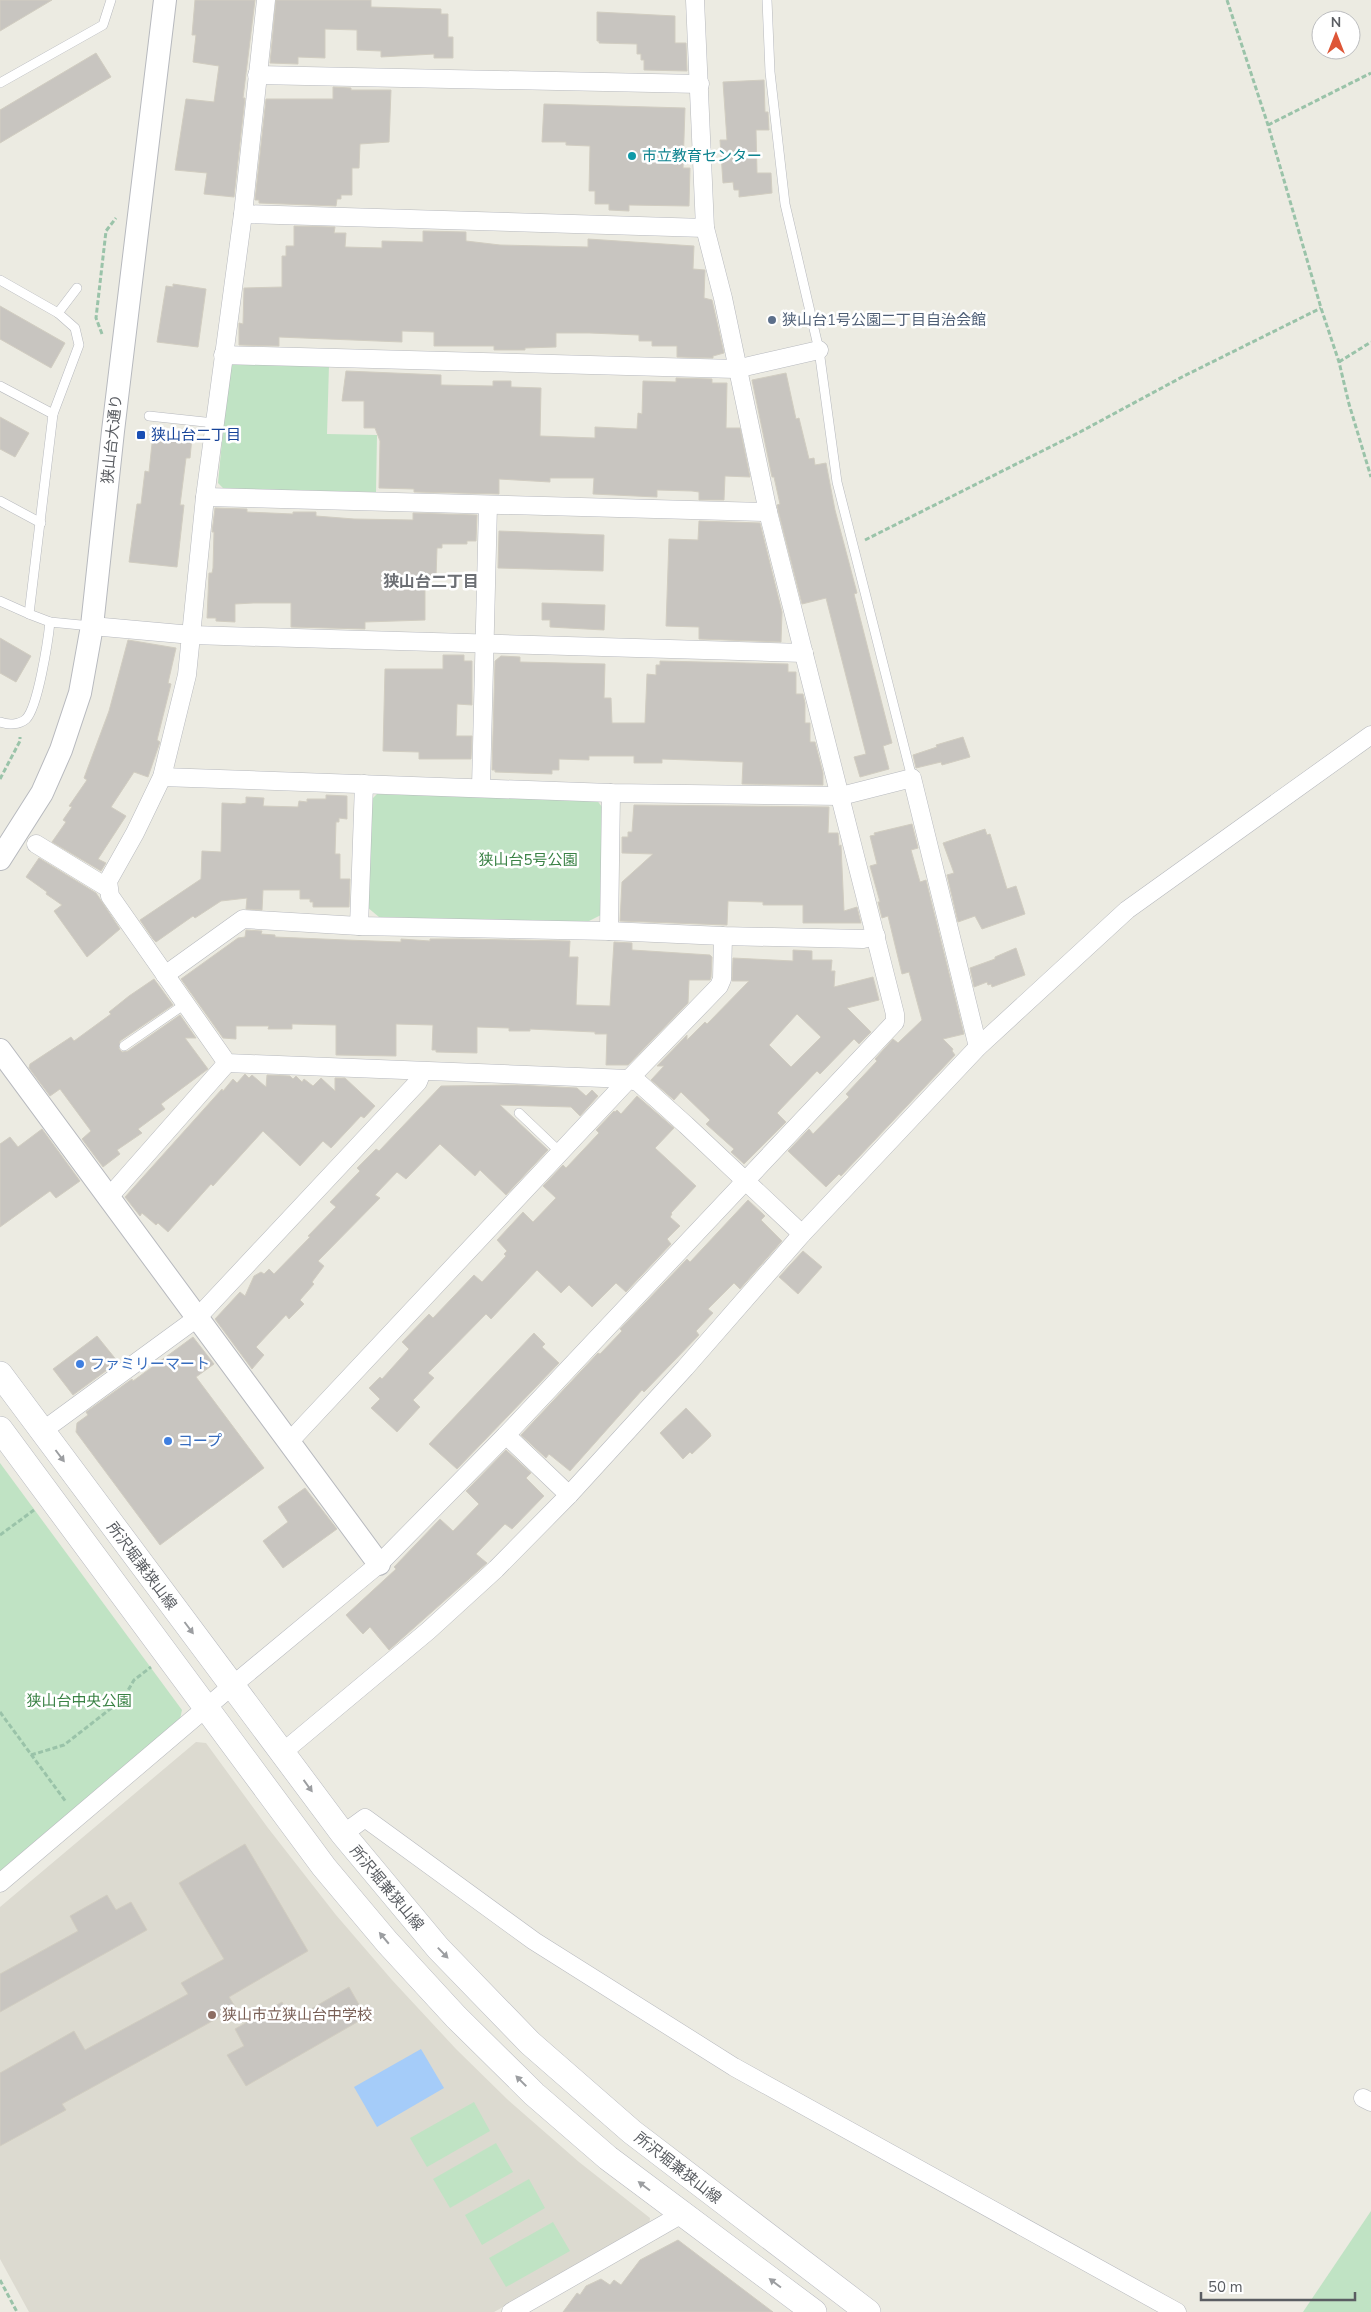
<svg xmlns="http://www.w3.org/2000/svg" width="1371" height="2312" viewBox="0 0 1371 2312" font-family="'Nunito Sans','Noto Sans JP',sans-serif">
<rect width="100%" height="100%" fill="#ecebe2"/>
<polygon fill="#dcdad0" points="196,1742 206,1743 268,1828 336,1915 392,1980 456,2049 507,2099 579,2162 650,2218 649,2227 494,2312 29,2312 0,2259 0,1907"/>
<g fill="#c0e3c4">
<polygon points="236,362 329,365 327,434 377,435 376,492 224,489 218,483 229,368"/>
<polygon points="377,794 596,799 602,807 601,915 585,923 379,917 367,907 370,801"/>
<polygon points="0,1463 182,1710 180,1719 0,1871"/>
<polygon points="474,2102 490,2131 427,2167 410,2138"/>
<polygon points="496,2143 513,2172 450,2208 433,2179"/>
<polygon points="529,2179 545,2208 482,2245 465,2215"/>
<polygon points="1371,2211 1371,2312 1303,2312"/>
<polygon points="553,2222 570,2251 506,2287 489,2258"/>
</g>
<polygon fill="#a5ccf9" points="421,2049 444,2088 377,2127 354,2087"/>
<g fill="#c8c5c0" stroke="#d1cdc1" fill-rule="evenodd">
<polygon points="0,0 52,0 0,31"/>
<polygon points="195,0 255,0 243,98 245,98 234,197 204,194 207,173 175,170 186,99 214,102 219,66 193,62 196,35 192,35"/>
<polygon points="276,0 371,0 371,7 441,9 441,14 448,14 448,37 453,37 453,58 434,58 434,54 381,57 381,51 357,50 357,30 325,29 325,58 298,57 298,64 270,63"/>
<polygon points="597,12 675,16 675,43 686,43 687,71 644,70 644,60 641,60 641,54 637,54 637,44 599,43 599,41 597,41"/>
<polygon points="96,53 111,77 0,143 0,110"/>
<polygon points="764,80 765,112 768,112 769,130 756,130 757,173 771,173 772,193 739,197 739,190 734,190 733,182 723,183 720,140 727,140 723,82"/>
<polygon points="333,87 351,88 351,90 391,90 389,142 360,144 359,168 352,168 352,195 341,195 341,199 337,199 336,206 259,203 259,200 255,200 266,99 333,99"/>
<polygon points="544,104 685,108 683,168 690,168 689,206 629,205 629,211 609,210 609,204 595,204 595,191 589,191 590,146 566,145 566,142 542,142"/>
<polygon points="294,226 335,227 334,233 346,233 345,247 382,248 382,241 423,242 423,231 466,232 466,241 500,245 588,247 588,239 694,246 693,269 705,270 704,298 712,300 724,353 713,356 713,358 677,357 677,346 652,346 652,341 639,341 639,335 590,333 556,333 556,347 525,348 525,350 494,350 494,346 434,346 434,332 402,331 402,342 279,337 279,346 239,345 239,323 243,324 244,288 282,287 282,256 286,256 286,246 294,246"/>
<polygon points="173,284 206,289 198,347 157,342 166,286 173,287"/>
<polygon points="0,306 65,343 51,368 0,339"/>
<polygon points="346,371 441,375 441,385 493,386 493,381 511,381 511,387 541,388 540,436 595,438 595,427 637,429 638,413 642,414 643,381 676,382 676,378 712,379 712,383 727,383 726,428 740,428 750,477 725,476 724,500 699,500 699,492 692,491 657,490 657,497 593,494 594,478 550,478 550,482 499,479 499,494 414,492 414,489 379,488 380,441 375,428 364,428 364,401 342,401"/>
<polygon points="786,373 796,419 799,418 809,459 814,458 815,465 826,463 835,510 857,593 854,594 892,743 883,746 889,769 860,777 854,757 866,754 826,598 802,604 778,510 777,505 780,504 774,477 772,477 752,380"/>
<polygon points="0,417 29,433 15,457 0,449"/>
<polygon points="153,434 192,437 190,458 186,458 180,505 184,505 177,567 129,562 137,504 141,504 145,471 149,472"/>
<polygon points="215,508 247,509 247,512 293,514 293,512 316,512 316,516 354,519 413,520 413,513 477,515 476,541 467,541 467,544 442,544 442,548 437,548 436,577 426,576 425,578 425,620 365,622 365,629 291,627 291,603 253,603 235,604 235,622 216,621 216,618 207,618 209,573 212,573 213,568 214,532 212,532"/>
<polygon points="699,521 760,523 782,612 781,642 699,639 699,627 666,626 669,539 698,540"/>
<polygon points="499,531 604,535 603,571 498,568"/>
<polygon points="542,603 605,605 604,630 550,627 550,620 542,620"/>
<polygon points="0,638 31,656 16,682 0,673"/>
<polygon points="128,640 176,648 168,683 171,684 157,740 160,742 148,777 134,772 111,807 126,816 98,859 106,863 101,871 52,842 66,822 63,820 72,807 69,806 87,780 84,778 109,711"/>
<polygon points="443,655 464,655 464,661 472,661 472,705 457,704 456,736 472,736 471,759 419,759 419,752 383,751 385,669 443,669"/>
<polygon points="501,656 520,657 520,662 605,664 604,698 611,698 612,723 645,723 647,674 656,675 656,665 660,665 660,661 788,664 788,672 796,672 796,694 803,694 805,703 805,723 810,723 810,742 815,742 823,773 823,785 742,784 743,762 662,759 662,763 634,763 634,756 589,756 589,760 559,759 559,770 552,770 552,774 495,772 495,770 492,770 495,661"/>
<polygon points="963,737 970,757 942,765 941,762 916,768 913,755 937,747 936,745"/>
<polygon points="326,795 347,796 347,819 339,818 339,822 336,822 335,854 340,854 340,879 350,879 349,907 313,907 313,902 310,902 310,899 300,899 300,890 263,890 262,910 246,909 247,898 221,901 195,918 193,916 156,942 153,939 140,920 201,879 202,851 221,852 222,803 241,804 246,803 246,797 264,798 263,806 298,807 299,801 307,802 307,799 326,799"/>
<polygon points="634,805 829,807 828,833 838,833 839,846 841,845 844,911 857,907 861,923 803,923 803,905 763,905 763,902 728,901 727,925 620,921 622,882 653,854 622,853 622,837 628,837 628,832 632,832"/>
<polygon points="912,824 918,848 911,850 920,882 926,880 964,1034 943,1039 953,1049 952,1051 955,1055 841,1176 839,1174 826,1187 788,1151 809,1129 813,1134 849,1097 846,1094 877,1061 875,1059 893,1039 898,1043 922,1020 909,972 902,974 888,916 882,918 878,902 880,902 870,866 877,864 870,836 875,835 874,833"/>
<polygon points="985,829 987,835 990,834 1007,889 1016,886 1025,914 982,929 975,916 958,922 947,875 954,873 943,843"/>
<polygon points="39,858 96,893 120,929 87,957 54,911 62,905 46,894 47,892 26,877"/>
<polygon points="246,930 262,931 261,934 275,935 275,937 346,940 401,942 401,939 430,941 430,939 462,939 570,941 569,957 578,957 576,1005 610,1006 614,942 632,943 632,950 710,955 712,957 711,977 710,980 689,980 688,1003 628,1065 606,1065 607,1034 595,1034 595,1032 530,1029 530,1031 509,1031 509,1028 477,1027 477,1053 436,1052 436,1050 432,1050 433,1025 396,1024 396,1056 336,1055 336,1025 292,1024 292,1029 268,1029 269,1026 236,1026 236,1039 223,1038 181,979 238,938 245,937"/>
<polygon points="1016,948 1025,975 992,987 991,984 988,985 987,982 974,987 970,968 995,959 995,957"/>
<path d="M793,950l19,1v9h20l-1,11h4l-1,16 39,-10 6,23 -32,8 24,24 -12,12 -5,-5 -34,35 -3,-3 -40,42 9,9 -42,42 -13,-12 3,-3 -28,-25 4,-4 -29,-28 -7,8 -23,-20 13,-14h-7l30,-31v5l18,-18 2,2 42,-43h-17l1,-23 60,3zM797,1014l24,23 -30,30 -22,-22z"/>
<polygon points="154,979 173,1005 120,1041 119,1049 122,1052 128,1051 180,1015 196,1038 185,1038 208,1069 161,1104 165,1109 138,1129 142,1133 117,1150 120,1154 103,1167 82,1139 91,1131 60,1089 50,1096 29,1068 30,1064 71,1037 74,1041 111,1014 109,1012 129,996"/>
<polygon points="245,1074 249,1078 252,1075 266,1087 267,1075 290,1076 293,1079 296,1076 302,1082 304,1079 313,1086 321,1078 335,1091 335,1078 345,1078 375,1106 364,1118 361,1116 331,1148 323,1141 300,1166 263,1131 213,1186 211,1184 168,1232 158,1223 156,1225 142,1213 140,1216 125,1197 222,1089 223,1091 233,1079 237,1083"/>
<polygon points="517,1085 577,1088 586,1096 592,1090 598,1096 580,1116 571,1107 500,1105 548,1150 506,1195 480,1170 475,1176 440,1144 406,1179 397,1172 375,1195 380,1198 318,1261 324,1266 312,1282 314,1284 300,1300 304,1304 289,1319 286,1315 256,1347 264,1355 252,1369 215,1319 240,1292 245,1296 254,1276 261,1272 264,1274 269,1269 274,1274 310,1237 308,1236 336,1207 330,1202 360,1171 357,1168 376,1149 379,1151 441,1086"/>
<polygon points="637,1096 674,1128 655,1148 696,1186 671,1213 672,1214 670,1217 680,1226 667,1239 671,1244 626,1292 616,1283 592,1307 569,1285 561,1293 537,1270 491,1319 486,1314 428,1373 434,1378 413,1400 420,1407 397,1432 371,1408 380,1399 369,1388 380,1377 382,1379 409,1349 402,1342 429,1314 433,1318 474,1275 482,1282 506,1256 504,1254 507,1251 497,1240 523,1212 533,1222 556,1198 543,1186 563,1165 566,1168 599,1133 596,1130 614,1111 615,1112 617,1110 621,1114"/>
<polygon points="42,1129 80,1181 56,1198 50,1191 0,1227 0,1144 10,1137 18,1147"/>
<polygon points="748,1200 765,1216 761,1220 782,1241 740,1289 734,1283 708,1309 713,1313 696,1331 699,1335 644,1392 642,1390 570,1471 549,1454 546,1458 521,1435 598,1353 600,1354 622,1331 620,1329 687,1259 690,1262"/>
<polygon points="803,1251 822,1267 798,1294 779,1277"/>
<polygon points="534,1333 545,1344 542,1347 559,1363 457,1469 429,1444"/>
<polygon points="97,1336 118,1362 73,1395 53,1369"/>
<polygon points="193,1337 214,1364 196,1377 264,1468 160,1545 76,1432 77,1423 88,1415 86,1412 132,1379 133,1381"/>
<polygon points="686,1408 710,1433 711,1436 692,1454 690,1452 683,1459 660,1433"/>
<polygon points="506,1450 531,1473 526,1478 544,1496 512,1529 505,1524 476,1554 487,1563 389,1650 370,1627 363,1634 361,1632 346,1615 396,1569 394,1567 440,1519 453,1531 479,1504 466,1491"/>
<polygon points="305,1488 337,1529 283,1568 263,1541 288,1522 278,1507"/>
<polygon points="245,1844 308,1951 229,1997 236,2008 62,2104 66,2110 0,2146 0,2073 74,2031 85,2050 188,1994 181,1983 224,1959 179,1883"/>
<polygon points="107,1895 116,1910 131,1902 147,1930 0,2012 0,1974 78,1931 70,1916"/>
<polygon points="349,1987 366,2017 246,2086 227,2055 244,2046 235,2029 282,2002 292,2020"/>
<polygon points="678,2240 773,2312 563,2312 577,2293 580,2295 586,2286 601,2279 610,2285 614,2280 621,2285 640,2260"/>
</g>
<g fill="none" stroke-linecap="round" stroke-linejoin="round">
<defs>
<g id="service">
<polyline points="767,0 770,72 785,204 819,350 837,482 912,778"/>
<polyline points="0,83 103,25 111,0"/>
<polyline points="0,280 58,313 75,328 79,345 53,414 29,614 50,622 91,626"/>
<polyline points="58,313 77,288"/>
<polyline points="0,386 53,414"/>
<polyline points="149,416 214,423"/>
<polyline points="0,501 41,523"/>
<polyline points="0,601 29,614"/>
<path d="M0,722c8,3 19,3 26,-3 12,-12 22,-78 24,-97"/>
<polyline points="124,1046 185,1004"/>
<polyline points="519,1113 560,1152"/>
</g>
<g id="minor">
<polyline points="266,0 243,214 205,497 187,675 162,777 135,833 108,881 110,896 227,1063 629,1079 639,1083 686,1125 802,1234"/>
<polyline points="257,75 700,84"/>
<polyline points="243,214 705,228"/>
<polyline points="223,355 736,369 819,350"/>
<polyline points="205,497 768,512"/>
<polyline points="92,626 192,635 804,653"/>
<polyline points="162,777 611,793 841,796 912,778 978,1047"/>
<polyline points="481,787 488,505"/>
<polyline points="36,844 108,888"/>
<polyline points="359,926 364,784"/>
<polyline points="609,931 611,793"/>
<polyline points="165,975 243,919 359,926 609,931 723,936 863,939 876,936"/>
<polyline points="109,1197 227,1063"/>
<polyline points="41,1432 197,1318 418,1082 422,1072"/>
<polyline points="506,1435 569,1495"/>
<polyline points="289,1442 629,1079 719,986 722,979 723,936"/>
<polyline points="283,1752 428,1631 496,1569 569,1495 685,1368 802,1234 978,1047 1127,910 1371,735"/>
<polyline points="343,1834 365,1818 534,1941 734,2067 1177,2312"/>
<polyline points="0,1883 233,1685 379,1564 506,1435 895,1022 895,1014 768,512 723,298 705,228 695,0"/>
<polyline points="1363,2098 1371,2102"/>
<polyline points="511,2312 682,2214"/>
</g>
<g id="tertiary">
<polyline points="0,859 42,793 61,750 80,693 92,626 113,431 165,0"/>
<polyline points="0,1050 379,1564"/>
</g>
<g id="secondary">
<polyline points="0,1374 343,1834 438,1948 530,2043 632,2132 868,2312"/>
<polyline points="0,1429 324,1867 387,1942 456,2017 534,2094 608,2158 814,2312"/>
</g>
</defs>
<use href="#service" stroke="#b7b9be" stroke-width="10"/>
<use href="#minor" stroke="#b7b9be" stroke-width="19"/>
<use href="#tertiary" stroke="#b7b9be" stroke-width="24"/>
<use href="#secondary" stroke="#b8bac0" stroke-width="26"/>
<g stroke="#9ac3a9" stroke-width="3" stroke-dasharray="5 2.5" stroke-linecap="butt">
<polyline points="1227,0 1268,125 1321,308 1339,362 1349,404 1371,477"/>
<polyline points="1268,125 1371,73"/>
<polyline points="102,334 96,318 106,231 116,218"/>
<polyline points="1339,362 1371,342"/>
<polyline points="865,540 1080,432 1182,377 1321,308"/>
<polyline points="0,779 20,741 20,737"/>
<polyline points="0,1535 34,1510"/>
<polyline points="0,1712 66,1802"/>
<polyline points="31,1755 64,1745 123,1699 134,1680 151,1667"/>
<polyline points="0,2280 17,2312"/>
</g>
<use href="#service" stroke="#fff" stroke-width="9"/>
<use href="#minor" stroke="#fff" stroke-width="18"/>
<use href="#tertiary" stroke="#fff" stroke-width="22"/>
<use href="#secondary" stroke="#fff" stroke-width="25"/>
</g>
<defs><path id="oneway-solid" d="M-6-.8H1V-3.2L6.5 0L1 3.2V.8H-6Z" transform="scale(1.25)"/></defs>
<g fill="#9c9ea1">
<use href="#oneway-solid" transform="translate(60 1456) rotate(53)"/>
<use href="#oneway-solid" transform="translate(189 1628) rotate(53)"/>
<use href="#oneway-solid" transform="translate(308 1786) rotate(54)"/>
<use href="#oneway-solid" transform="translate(384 1938) rotate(-130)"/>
<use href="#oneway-solid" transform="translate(443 1953) rotate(46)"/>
<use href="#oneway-solid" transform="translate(521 2081) rotate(-135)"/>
<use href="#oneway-solid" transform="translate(644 2186) rotate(-143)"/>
<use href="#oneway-solid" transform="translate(775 2283) rotate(-143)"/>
</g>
<circle fill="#0f9aa8" stroke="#fff" stroke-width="2" cx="632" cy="156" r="5"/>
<circle fill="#5c6f8a" stroke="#fff" stroke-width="2" cx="772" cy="320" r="5"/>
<rect fill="#1a4fb4" stroke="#fff" stroke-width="2" x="136" y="430" width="10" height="10" rx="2.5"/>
<g fill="#3f7fe0" stroke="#fff" stroke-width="2">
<circle cx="80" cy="1364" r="5"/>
<circle cx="168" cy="1441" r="5"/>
</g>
<circle fill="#8d6e63" stroke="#fff" stroke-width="2" cx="212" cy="2015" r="5"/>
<g text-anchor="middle" stroke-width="5" stroke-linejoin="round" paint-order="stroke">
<g font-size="15" fill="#0d838f" stroke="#fff" text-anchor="start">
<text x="642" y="161">市立教育センター</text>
</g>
<g font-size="15" fill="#4e5e75" stroke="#fff" text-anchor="start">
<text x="782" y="325">狭山台1号公園二丁目自治会館</text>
</g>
<g font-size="15" fill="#164399" stroke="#fff" text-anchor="start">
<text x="151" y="440">狭山台二丁目</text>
</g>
<g font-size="15" fill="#5a5d62" stroke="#fff">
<text transform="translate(112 439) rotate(-84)" y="5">狭山台大通り</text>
<text transform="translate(142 1566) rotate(53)" y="5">所沢堀兼狭山線</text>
<text transform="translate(387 1888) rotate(50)" y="5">所沢堀兼狭山線</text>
<text transform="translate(678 2168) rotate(38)" y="5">所沢堀兼狭山線</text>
</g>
<g font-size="15" fill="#3a8245" stroke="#fff">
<text x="528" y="865">狭山台5号公園</text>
<text x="79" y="1706">狭山台中央公園</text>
</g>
<g font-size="15" fill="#366cbe" stroke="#fff" text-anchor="start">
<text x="90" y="1369">ファミリーマート</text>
<text x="178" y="1446">コープ</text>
</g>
<g font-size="15" fill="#785e54" stroke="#fff" text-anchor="start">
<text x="222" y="2020">狭山市立狭山台中学校</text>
</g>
<g font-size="16" font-weight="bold" fill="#6c6f74" stroke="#fff">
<text x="431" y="587">狭山台二丁目</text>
</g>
</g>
<g transform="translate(1336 35)"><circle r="24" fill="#ffffff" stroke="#bdbec0"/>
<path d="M0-4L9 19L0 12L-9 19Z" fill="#de5637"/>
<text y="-8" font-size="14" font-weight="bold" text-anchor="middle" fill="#5a5d62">N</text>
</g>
<path d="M1201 2292v8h154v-8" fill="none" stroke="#5a5d62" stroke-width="2.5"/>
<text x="1208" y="2292" font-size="15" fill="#5a5d62" stroke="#ffffff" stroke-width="4" paint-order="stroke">50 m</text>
</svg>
